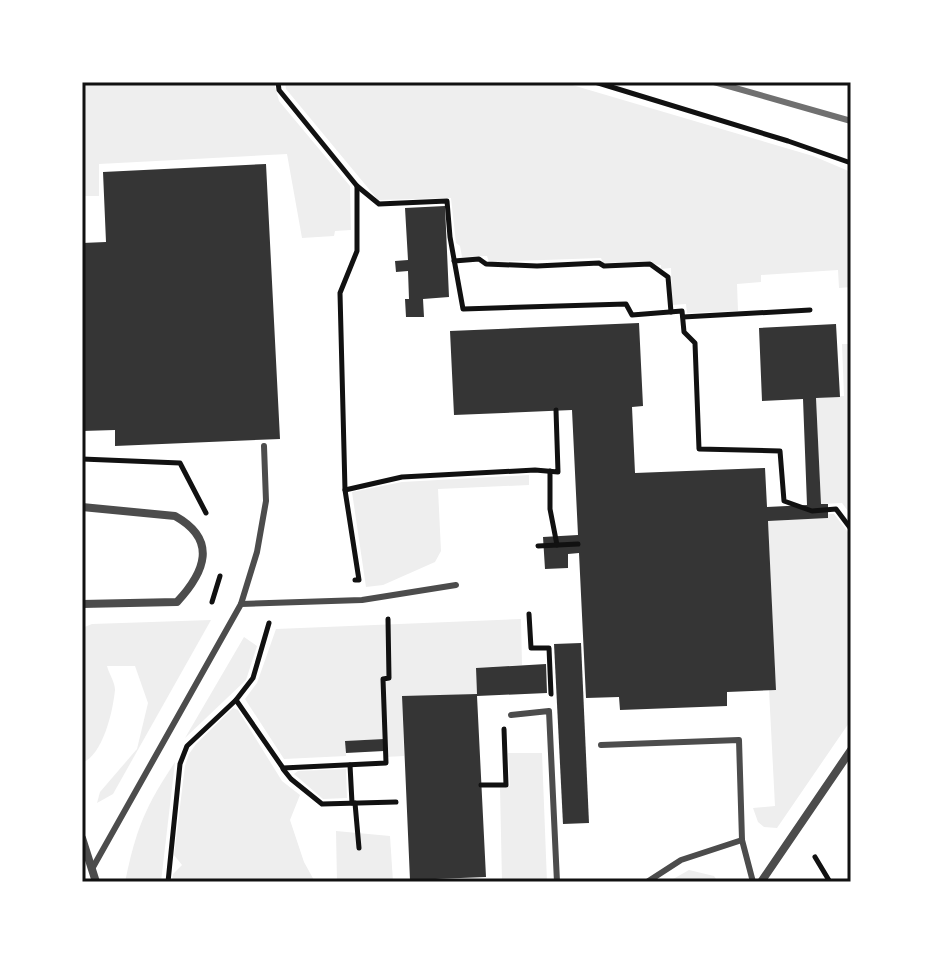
<svg xmlns="http://www.w3.org/2000/svg" width="933" height="964" viewBox="0 0 933 964" font-family="'PT Sans',sans-serif">
<rect width="100%" height="100%" fill="#fff"/>
<g fill="#eee">
<polygon points="82,82 274,82 279,101 350,186 351,230 335,231 334,236 302,238 287,154 99,164 99,196 82,196"/>
<polygon points="285,82 562,82 813,156 851,172 851,287 839,288 838,270 761,275 761,282 737,284 738,311 687,313 686,304 672,305 671,268 661,269 661,265 652,264 652,261 603,263 601,258 489,262 487,256 462,257 460,246 456,243 451,198 378,200 286,89"/>
<polygon points="842,344 851,344 851,515 842,503 821,504 816,398 844,396"/>
<polygon points="529,475 529,485 438,489 441,551 435,562 383,585 366,587 352,492 402,482"/>
<polygon points="828,514 834,514 851,536 851,720 777,828 764,827 758,822 753,808 775,806 769,690 776,690 768,521 828,518"/>
<polygon points="521,619 522,665 476,668 477,694 402,697 404,756 385,757 383,739 346,741 346,756 284,759 245,699 257,683 276,629"/>
<path d="M211,620l-98,174 -16,9 3,-11 37,-43 11,-46 -13,-37h-28c2,8 8,16 8,24 -2,21 -12,65 -33,73v-135l10,-4z"/>
<polygon points="244,637 257,646 246,680 185,738"/>
<polygon points="233,708 238,710 282,781 300,795 290,820 304,862 315,882 172,882 173,874 182,865 174,855 185,766 189,754 196,744"/>
<polygon points="508,753 542,753 547,882 502,882 500,787 510,786"/>
<path d="M175,762l-14,120h-36c11,-53 20,-75 50,-120z"/>
<polygon points="346,769 347,798 323,799 294,774 298,771"/>
<polygon points="336,831 390,836 393,882 337,882"/>
<polygon points="689,870 714,876 718,882 668,882"/>
</g>
<g fill="#353535">
<polygon points="266,164 280,439 115,446 115,430 82,431 82,243 106,242 103,172"/>
<polygon points="445,206 449,297 423,299 424,317 406,317 405,299 409,299 408,271 396,272 395,261 408,260 405,208"/>
<polygon points="639,323 643,406 632,407 635,473 765,468 767,507 807,505 803,399 762,401 759,328 836,324 840,397 816,398 821,504 828,504 828,518 768,521 776,690 727,692 727,706 620,710 619,697 586,698 579,553 568,554 568,568 545,569 543,537 578,535 572,410 454,415 450,331"/>
<polygon points="581,643 589,823 563,824 554,644"/>
<polygon points="546,664 547,693 477,696 486,877 410,880 402,696 477,694 476,668"/>
<polygon points="384,739 384,751 346,753 345,741"/>
</g>
<g fill="none" stroke-linecap="round" stroke-linejoin="round">
<g stroke="#111" stroke-width="5">
<polyline points="278,82 279,90 357,186 357,251 340,293 345,490 359,580 355,580"/>
<polyline points="595,82 788,141 851,163"/>
<polyline points="357,186 379,204 447,201 450,237 463,309 626,304 632,315 682,311 684,332 695,343 699,449 780,451 784,501 812,511 836,509 851,529"/>
<polyline points="454,261 479,259 486,264 537,266 599,263 604,266 650,264 668,277 671,312"/>
<polyline points="683,317 810,310"/>
<polyline points="82,459 180,463 206,513"/>
<polyline points="550,471 550,509 557,545"/>
<polyline points="345,490 402,477 535,470 558,472 556,410"/>
<polyline points="538,546 578,544"/>
<polyline points="212,602 220,576"/>
<polyline points="529,614 531,648 549,648 551,694"/>
<polyline points="236,700 283,768 386,763 383,679 389,678 388,619"/>
<polyline points="350,765 352,803"/>
<polyline points="283,769 291,779 322,804 396,802"/>
<polyline points="481,785 506,785 504,729"/>
<polyline points="355,803 359,848"/>
<polyline points="815,857 830,882"/>
<polyline points="168,882 180,764 187,746 236,700 253,678 269,623"/>
</g>
<g stroke="#4c4c4c" stroke-width="6">
<polyline points="241,604 257,552 266,501 264,446"/>
<polyline points="511,715 549,711 557,882"/>
<polyline points="601,745 739,740 742,840 753,882"/>
<polyline points="92,869 241,604 362,600 456,585"/>
<polyline points="647,882 681,860 742,840"/>
</g>
<g stroke="#4c4c4c" stroke-width="8">
<path d="M82,507l93,9c43,24 30,56 2,86l-95,2"/>
<polyline points="82,838 96,882"/>
<polyline points="761,882 851,750"/>
</g>
<polyline stroke="#707070" stroke-width="6" points="714,82 851,121"/>
</g>
<rect width="933" height="964" fill="none" stroke="#ffffff" stroke-width="168"/>
<rect x="84" y="84" width="765" height="796" fill="none" stroke="#111" stroke-width="3"/>
</svg>
